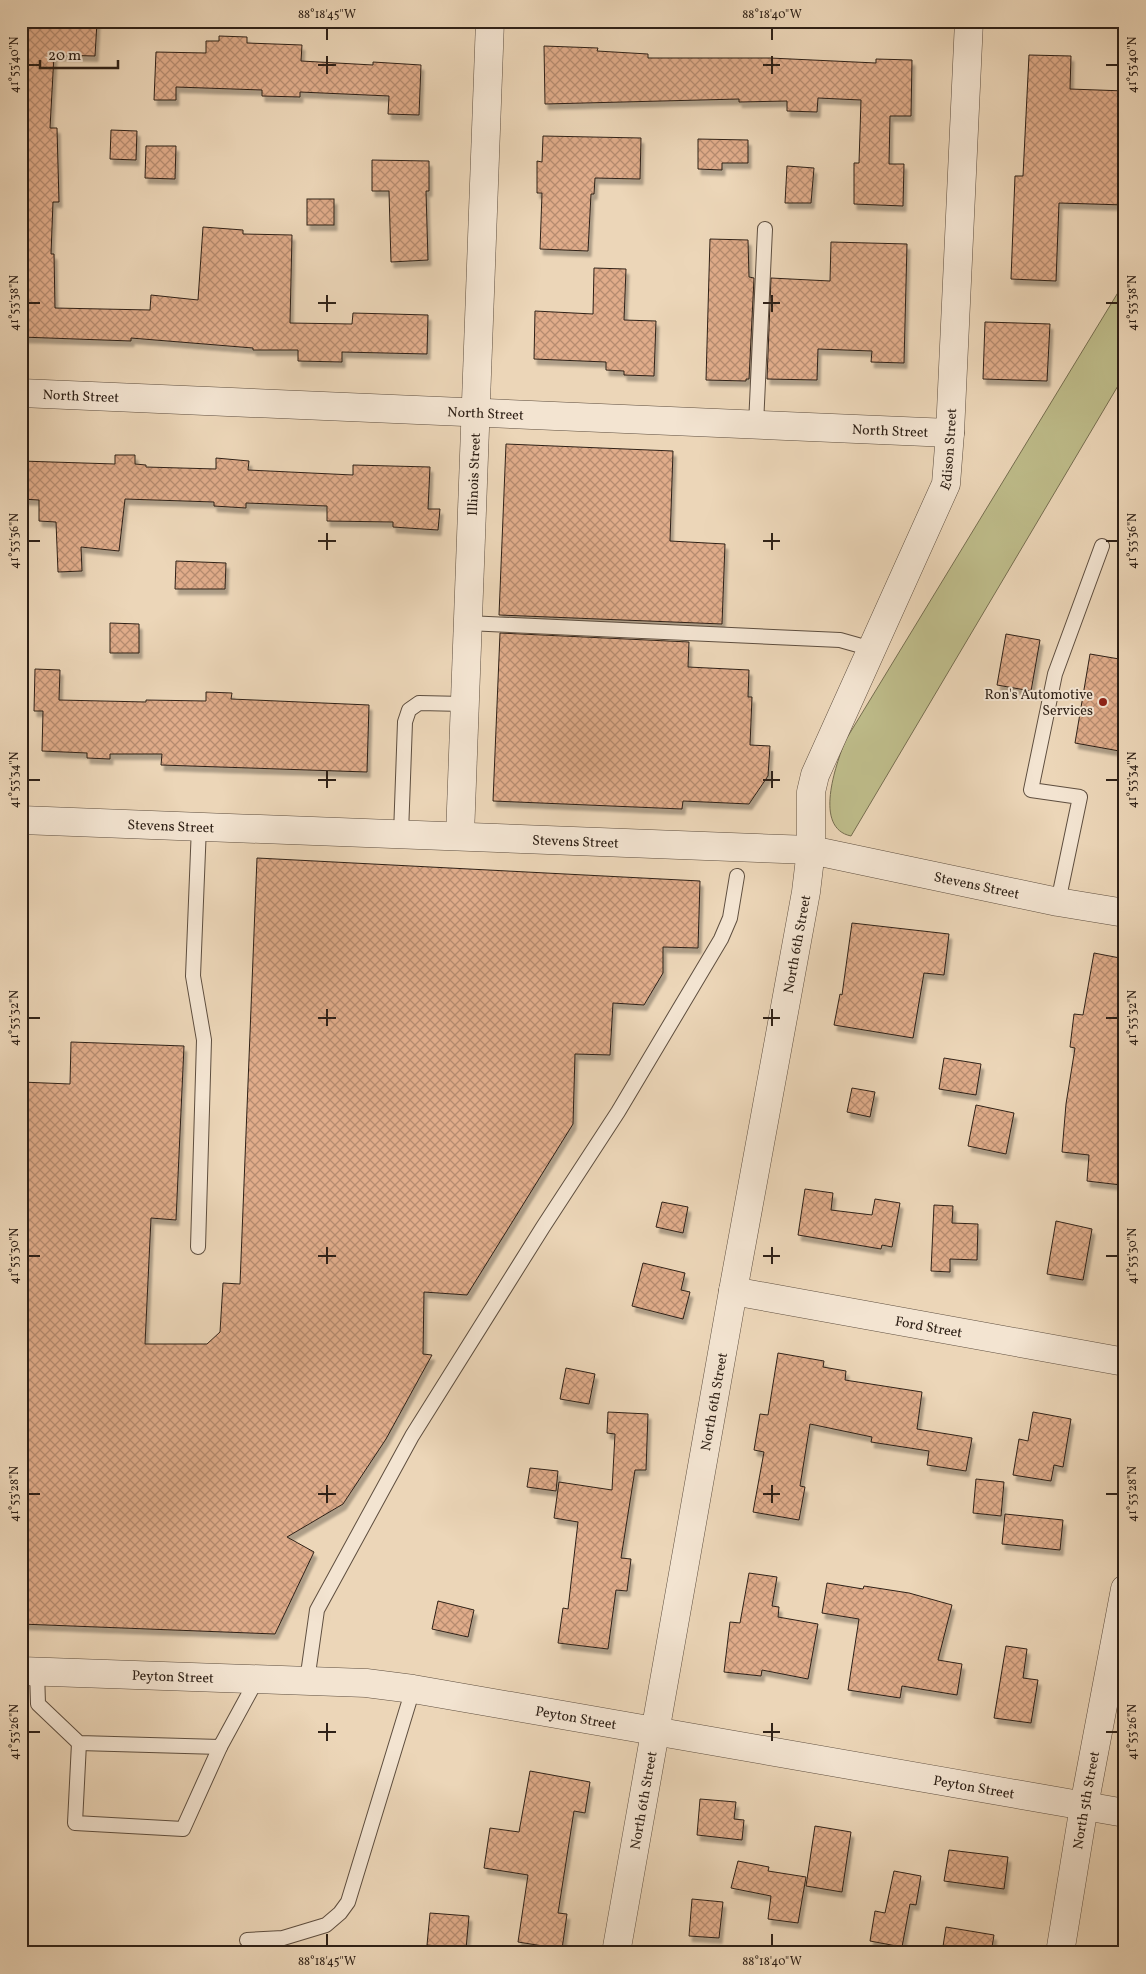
<svg xmlns="http://www.w3.org/2000/svg" width="1146" height="1974" viewBox="0 0 1146 1974" font-family="Vollkorn,serif">
<defs>
<pattern id="building-cross-hatch" width="8" height="8" patternUnits="userSpaceOnUse" patternTransform="scale(1.25)"><rect width="8" height="8" fill="#e0ac8a"/><path d="M0 0l8 8M0 8l8-8" fill="none" stroke="#b68c70"/></pattern>
<filter id="shadow"><feDropShadow dx="3" dy="5.5" stdDeviation="1" flood-color="#0004"/></filter>
</defs>
<rect width="100%" height="100%" fill="#ecd6b8"/>
<filter id="stains"><feTurbulence type="fractalNoise" baseFrequency=".004" numOctaves="4"/><feColorMatrix values="0 0 0 0 .2 0 0 0 0 .09 0 0 0 0 .02 0 0 0 .5 -.17"/></filter>
<radialGradient id="worn" r=".72"><stop offset=".6" stop-color="#630" stop-opacity="0"/><stop offset="1" stop-color="#630" stop-opacity=".3"/></radialGradient>
<path fill="#bebc8a" stroke="#766e50" d="M1125,281v93l-274,462c-38,-8 -15,-71 -6,-95z"/>
<g fill="url(#building-cross-hatch)" stroke="#2f2117" filter="url(#shadow)">
<polygon points="21,21 97,22 95,56 54,55 50,128 57,128 59,202 53,202 51,254 54,254 55,308 150,310 151,295 198,300 203,227 243,230 243,234 292,235 290,323 352,324 353,313 428,315 427,354 342,352 342,362 298,361 298,350 253,350 253,348 131,338 131,341 21,337"/>
<polygon points="219,36 247,37 247,43 302,45 301,61 373,65 373,62 421,65 419,115 388,114 389,96 300,92 300,97 262,96 262,90 176,87 176,100 154,100 156,52 206,53 206,41 219,41"/>
<polygon points="544,46 598,48 597,51 648,54 648,58 770,58 876,63 876,59 912,60 911,116 890,116 889,164 904,164 903,206 854,204 854,163 859,163 861,100 818,98 817,112 787,111 787,101 739,102 739,99 545,104"/>
<polygon points="1029,55 1071,56 1070,89 1125,91 1125,205 1059,203 1056,281 1011,279 1015,176 1023,176"/>
<polygon points="111,130 137,131 136,160 110,159"/>
<polygon points="543,136 641,138 640,179 595,178 594,194 591,194 588,251 540,249 542,193 537,193 537,161 542,162"/>
<polygon points="698,139 748,140 748,163 722,163 722,170 698,169"/>
<polygon points="146,146 176,146 175,179 145,178"/>
<polygon points="372,160 429,161 429,191 426,191 428,260 391,262 389,191 372,191"/>
<polygon points="787,166 814,168 811,203 785,203"/>
<rect x="307" y="199" width="27" height="26"/>
<polygon points="710,239 748,240 749,277 754,278 749,379 746,379 746,381 706,380"/>
<polygon points="831,242 907,244 904,363 871,362 872,351 818,349 817,380 767,379 771,278 830,281"/>
<polygon points="594,268 626,269 624,320 656,321 654,376 624,375 624,371 606,370 606,362 534,359 535,311 593,314"/>
<polygon points="985,322 1050,324 1047,381 983,379"/>
<polygon points="506,444 673,451 670,541 725,544 722,624 499,615"/>
<polygon points="115,455 135,455 135,464 146,465 146,467 216,469 216,458 249,461 248,470 353,475 353,465 430,467 428,509 440,509 438,530 393,527 393,522 327,521 327,506 246,503 246,508 214,506 214,502 125,499 119,551 81,547 82,571 58,572 56,522 39,521 39,500 21,499 21,461 115,464"/>
<polygon points="176,561 226,563 225,589 175,589"/>
<polygon points="110,623 139,624 139,653 110,653"/>
<polygon points="500,633 689,642 688,667 749,670 748,697 752,697 750,745 770,746 768,776 749,804 683,801 682,809 493,801"/>
<polygon points="1006,634 1040,640 1031,691 997,685"/>
<polygon points="1090,654 1125,660 1125,752 1075,743"/>
<polygon points="35,669 60,670 59,700 146,702 146,700 206,701 206,692 232,693 231,699 369,705 367,772 161,765 162,754 110,754 110,759 87,758 87,753 42,751 43,711 34,711"/>
<polygon points="257,858 700,881 698,948 663,947 663,973 644,1005 613,1003 610,1055 575,1054 573,1124 467,1295 424,1292 423,1354 432,1355 386,1439 343,1504 287,1537 314,1552 275,1634 21,1624 21,1082 70,1084 71,1042 184,1046 176,1220 151,1218 145,1344 207,1344 220,1332 223,1283 240,1284"/>
<polygon points="852,923 949,934 944,975 924,973 913,1038 834,1025 840,994 842,995"/>
<polygon points="1094,953 1125,959 1125,1143 1121,1185 1087,1181 1089,1155 1062,1152 1066,1104 1075,1048 1070,1047 1074,1014 1083,1015"/>
<polygon points="944,1058 981,1064 976,1095 939,1089"/>
<polygon points="852,1088 875,1092 870,1117 847,1112"/>
<polygon points="976,1105 1014,1113 1006,1154 968,1146"/>
<polygon points="805,1189 833,1193 831,1210 872,1215 875,1199 900,1203 892,1247 882,1245 881,1249 798,1235"/>
<polygon points="662,1202 688,1207 683,1233 656,1227"/>
<polygon points="934,1205 953,1206 952,1223 978,1224 977,1260 950,1259 950,1272 931,1271"/>
<polygon points="1056,1221 1092,1229 1083,1280 1047,1274"/>
<polygon points="643,1263 685,1273 681,1290 690,1292 683,1319 632,1306"/>
<polygon points="778,1353 824,1361 823,1367 846,1371 845,1380 922,1392 917,1429 972,1438 966,1471 927,1465 929,1451 871,1442 872,1437 810,1424 800,1486 805,1487 799,1520 753,1512 764,1452 754,1450 760,1414 768,1415"/>
<polygon points="566,1368 595,1374 589,1404 560,1399"/>
<polygon points="608,1412 648,1414 646,1470 635,1470 621,1558 631,1559 627,1591 616,1590 608,1649 558,1643 563,1608 568,1609 578,1522 554,1518 559,1482 612,1490 615,1434 607,1433"/>
<polygon points="1033,1412 1071,1419 1063,1467 1054,1465 1051,1481 1013,1475 1019,1439 1028,1441"/>
<polygon points="530,1468 558,1471 556,1491 527,1487"/>
<polygon points="976,1479 1004,1482 1001,1516 973,1513"/>
<polygon points="1005,1514 1063,1520 1060,1550 1002,1544"/>
<polygon points="749,1573 777,1577 772,1606 779,1607 778,1617 818,1624 808,1679 762,1670 761,1676 724,1672 730,1622 740,1623"/>
<polygon points="827,1583 863,1589 864,1586 909,1593 952,1605 938,1660 962,1664 957,1695 902,1686 900,1698 848,1690 859,1619 822,1613"/>
<polygon points="438,1601 474,1610 468,1637 432,1629"/>
<polygon points="1006,1646 1027,1649 1023,1678 1038,1680 1031,1723 994,1718"/>
<polygon points="530,1771 590,1782 585,1813 574,1811 558,1913 567,1914 562,1949 518,1942 528,1875 484,1868 490,1828 519,1832"/>
<polygon points="700,1799 736,1802 734,1819 744,1820 742,1840 697,1835"/>
<polygon points="815,1826 851,1832 842,1892 806,1886"/>
<polygon points="949,1850 1008,1857 1004,1889 944,1881"/>
<polygon points="738,1861 769,1867 768,1871 806,1877 798,1923 768,1919 771,1896 731,1888"/>
<polygon points="894,1871 921,1876 916,1905 910,1904 902,1947 870,1941 875,1911 885,1913"/>
<polygon points="692,1899 723,1902 719,1938 689,1936"/>
<polygon points="430,1913 469,1916 466,1949 427,1945"/>
<polygon points="946,1927 994,1935 991,1953 942,1953"/>
</g>
<g fill="none" stroke-linecap="round" stroke-linejoin="round">
<defs>
<g id="service">
<polyline points="756,425 765,229"/>
<polyline points="467,623 840,640 872,649"/>
<polyline points="401,834 405,722 409,710 419,703 464,704"/>
<polyline points="1058,902 1080,797 1031,790 1055,674 1102,546"/>
<polyline points="198,1247 204,1040 193,976 199,826"/>
<polyline points="37,1671 38,1704 79,1743 220,1747 257,1679"/>
<polyline points="307,1681 317,1610 412,1436 543,1227 618,1112 721,939 730,918 737,876"/>
<polyline points="79,1743 75,1823 183,1829 220,1747"/>
<polyline points="247,1940 283,1938 326,1925 340,1913 348,1902 413,1689"/>
</g>
<g id="minor">
<path id="s1" d="M21,393l929,40"/>
<path id="s2" d="M21,820l790,30 247,52 67,11"/>
<path id="s3" d="M460,836l30,-815"/>
<path id="s4" d="M733,1291l392,71"/>
<path id="s5" d="M21,1671l345,12 47,6 712,124"/>
<path id="s6" d="M616,1953l117,-662 73,-399 5,-42v-58l4,-17 131,-291 4,-51 19,-412"/>
<path id="s7" d="M1060,1953l24,-147 41,-217"/>
</g>
</defs>
<use href="#service" stroke="#5e4e3f" stroke-width="16"/>
<use href="#minor" stroke="#5e4e3f" stroke-width="29"/>
<use href="#service" stroke="#f3e4d1" stroke-width="14"/>
<use href="#minor" stroke="#f3e4d1" stroke-width="28"/>
</g>
<path fill="none" stroke="#2f2117" stroke-width="2" d="M327,28v12M772,28v12M327,56v18M772,56v18M28,65h12M318,65h18M763,65h17M1106,65h12M327,295v17M772,295v17M28,303h12M318,303h18M763,303h17M1106,303h12M327,533v17M772,533v17M28,541h12M318,541h18M763,541h17M1106,541h12M327,771v17M772,771v17M28,780h12M318,780h18M763,780h17M1106,780h12M327,1009v17M772,1009v17M28,1018h12M318,1018h18M763,1018h17M1106,1018h12M327,1247v17M772,1247v17M28,1256h12M318,1256h18M763,1256h17M1106,1256h12M327,1485v18M772,1485v18M28,1494h12M318,1494h18M763,1494h17M1106,1494h12M327,1723v18M772,1723v18M28,1732h12M318,1732h18M763,1732h17M1106,1732h12M327,1934v12M772,1934v12"/>
<circle fill="#8f2418" stroke="#f3e4d1" stroke-width="2" cx="1103" cy="702" r="5"/>
<g text-anchor="middle" stroke-width="4" stroke-linejoin="round" paint-order="stroke">
<g font-size="14" fill="#2f2117" stroke="#f3e4d1">
<text dy="5" stroke="none"><textPath href="#s1" startOffset="60">North Street</textPath></text>
<text dy="5" stroke="none"><textPath href="#s1" startOffset="465">North Street</textPath></text>
<text dy="5" stroke="none"><textPath href="#s1" startOffset="870">North Street</textPath></text>
<text dy="5" stroke="none"><textPath href="#s6" startOffset="1550">Edison Street</textPath></text>
<text dy="5" stroke="none"><textPath href="#s3" startOffset="362">Illinois Street</textPath></text>
<text dy="5" stroke="none"><textPath href="#s2" startOffset="150">Stevens Street</textPath></text>
<text dy="5" stroke="none"><textPath href="#s2" startOffset="555">Stevens Street</textPath></text>
<text dy="5" stroke="none"><textPath href="#s2" startOffset="960">Stevens Street</textPath></text>
<text dy="5" stroke="none"><textPath href="#s6" startOffset="1025">North 6th Street</textPath></text>
<text dy="5" stroke="none"><textPath href="#s4" startOffset="199">Ford Street</textPath></text>
<text dy="5" stroke="none"><textPath href="#s6" startOffset="560">North 6th Street</textPath></text>
<text dy="5" stroke="none"><textPath href="#s5" startOffset="152">Peyton Street</textPath></text>
<text dy="5" stroke="none"><textPath href="#s5" startOffset="558">Peyton Street</textPath></text>
<text dy="5" stroke="none"><textPath href="#s5" startOffset="962">Peyton Street</textPath></text>
<text dy="5" stroke="none"><textPath href="#s6" startOffset="155">North 6th Street</textPath></text>
<text dy="5" stroke="none"><textPath href="#s7" startOffset="155">North 5th Street</textPath></text>
</g>
<g font-size="14" fill="#2f2117" stroke="#f3e4d1" text-anchor="end">
<text x="1093" y="699">Ron's Automotive<tspan x="1093" dy="16">Services</tspan></text>
</g>
</g>
<rect width="1146" height="1974" fill="none" stroke="#ecd6b8" stroke-width="55"/>
<path d="M40 60v8h78v-8" fill="none" stroke="#2f2117" stroke-width="2.5"/>
<text x="48" y="60" font-size="15" fill="#2f2117" stroke="#f3e4d1" stroke-width="4" paint-order="stroke">20 m</text>
<rect x="28" y="28" width="1090" height="1918" fill="none" stroke="#2f2117" stroke-width="2"/>
<g font-size="12" text-anchor="middle" fill="#2f2117">
<text x="327" y="18">88°18'45"W</text>
<text x="772" y="18">88°18'40"W</text>
<text transform="translate(14 65) rotate(-90)" y="4">41°53'40"N</text>
<text transform="translate(1132 65) rotate(-90)" y="4">41°53'40"N</text>
<text transform="translate(14 303) rotate(-90)" y="4">41°53'38"N</text>
<text transform="translate(1132 303) rotate(-90)" y="4">41°53'38"N</text>
<text transform="translate(14 541) rotate(-90)" y="4">41°53'36"N</text>
<text transform="translate(1132 541) rotate(-90)" y="4">41°53'36"N</text>
<text transform="translate(14 780) rotate(-90)" y="4">41°53'34"N</text>
<text transform="translate(1132 780) rotate(-90)" y="4">41°53'34"N</text>
<text transform="translate(14 1018) rotate(-90)" y="4">41°53'32"N</text>
<text transform="translate(1132 1018) rotate(-90)" y="4">41°53'32"N</text>
<text transform="translate(14 1256) rotate(-90)" y="4">41°53'30"N</text>
<text transform="translate(1132 1256) rotate(-90)" y="4">41°53'30"N</text>
<text transform="translate(14 1494) rotate(-90)" y="4">41°53'28"N</text>
<text transform="translate(1132 1494) rotate(-90)" y="4">41°53'28"N</text>
<text transform="translate(14 1732) rotate(-90)" y="4">41°53'26"N</text>
<text transform="translate(1132 1732) rotate(-90)" y="4">41°53'26"N</text>
<text x="327" y="1965">88°18'45"W</text>
<text x="772" y="1965">88°18'40"W</text>
</g>
<rect width="100%" height="100%" filter="url(#stains)"/>
<rect width="100%" height="100%" fill="url(#worn)"/>
</svg>
